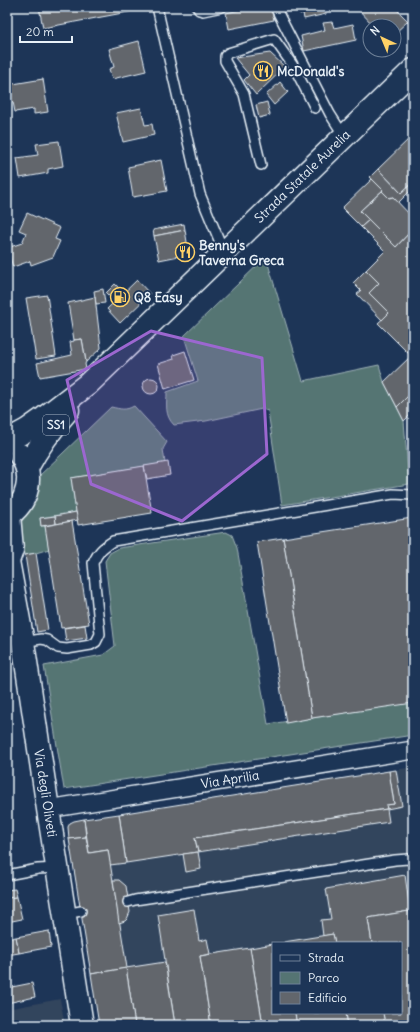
<svg xmlns="http://www.w3.org/2000/svg" width="420" height="1032" viewBox="0 0 420 1032" font-family="Delius,sans-serif">
<rect width="100%" height="100%" fill="#1d3557"/>
<filter id="ink" filterUnits="userSpaceOnUse"><feTurbulence type="fractalNoise" baseFrequency=".025" numOctaves="2"/><feDisplacementMap in="SourceGraphic" scale="8" xChannelSelector="R" yChannelSelector="G"/><feConvolveMatrix kernelMatrix="1 2 1 2 8 2 1 2 1" color-interpolation-filters="sRGB"/></filter>
<g filter="url(#ink)">
<g fill="#32445d" fill-rule="evenodd">
<path d="M413,767v258h-313l-33,-200zM273,943h128v70h-128z"/>
<polygon points="60,999 65,1025 7,1025 7,1009"/>
</g>
<g fill="#557473" stroke="#9eb2b6">
<path d="M266,257l37,124 76,-16 5,17 20,39 5,63 -127,21 -14,-94 -6,-2 -56,12 -32,4c-10,-10 -7,-21 -7,-33l31,-11 -14,-45z"/>
<path d="M134,406l33,36 -4,7 2,14 -94,15 5,34 -36,6 1,8h4l4,23 -13,4 -11,2 -5,-31 11,-17 6,-13 1,-17 73,-70c10,2 14,4 23,-1z"/>
<polygon points="226,532 232,535 237,548 268,724 312,718 413,702 413,735 64,789 44,666 103,655 115,646 105,561 110,553 119,548"/>
</g>
<g fill="#62666c" stroke="#e8f1f8">
<polygon points="39,7 144,7 144,9 43,28"/>
<polygon points="255,7 271,7 274,20 229,29 226,13"/>
<polygon points="298,7 325,7 326,14 304,19 303,13 300,14"/>
<polygon points="356,7 394,7 408,21 394,34 394,26 374,26"/>
<polygon points="332,22 334,28 353,24 356,40 304,51 301,36 325,30 323,23"/>
<polygon points="139,41 146,71 112,79 109,69 114,67 109,49"/>
<polygon points="270,53 285,67 256,95 244,80 249,75 235,58"/>
<polygon points="43,79 48,112 34,114 34,109 15,112 13,102 9,103 7,85"/>
<polygon points="280,82 288,92 274,105 266,95"/>
<polygon points="267,102 270,115 259,118 256,105"/>
<polygon points="141,108 145,125 152,124 154,135 123,142 116,113"/>
<polygon points="413,135 413,182 401,193 378,169"/>
<polygon points="59,141 63,166 48,169 48,173 20,178 17,158 38,155 36,144"/>
<polygon points="161,160 167,191 133,197 128,167"/>
<polygon points="378,169 401,193 413,182 413,188 398,203 393,197 389,198 382,191 383,190 370,177"/>
<polygon points="372,179 383,190 360,211 369,220 361,227 342,208"/>
<polygon points="382,191 389,198 393,197 413,218 413,229 396,247 360,211"/>
<polygon points="27,213 60,228 55,239 60,241 53,257 31,265 30,261 13,267 7,248 22,243 26,233 19,230"/>
<polygon points="369,220 396,247 413,229 413,392 397,407 384,382 411,356 378,323 389,313 369,293 379,283 366,270 385,251 361,227"/>
<polygon points="184,224 185,230 154,236 153,230"/>
<polygon points="185,230 189,254 159,260 154,236"/>
<polygon points="366,270 379,283 369,293 389,313 382,320 357,294 361,291 353,283"/>
<polygon points="137,280 150,294 120,323 107,309"/>
<polygon points="115,284 124,293 115,302 106,293"/>
<polygon points="103,289 105,303 96,304 94,291"/>
<polygon points="47,295 56,356 36,359 26,298"/>
<polygon points="95,297 101,348 86,362 82,339 74,340 68,303"/>
<polygon points="82,339 86,362 85,364 86,369 40,377 37,363 72,355 70,342 74,341 74,340"/>
<polygon points="185,351 194,380 165,389 158,364 174,359 173,355"/>
<circle cx="151" cy="386" r="8"/>
<polygon points="413,391 413,412 404,421 397,407"/>
<polygon points="168,462 170,475 147,479 144,466"/>
<polygon points="144,466 152,513 78,525 71,478"/>
<polygon points="76,512 78,520 56,524 55,516"/>
<polygon points="55,516 56,524 41,526 40,518"/>
<polygon points="412,518 413,524 413,703 312,718 283,538"/>
<polygon points="72,521 89,624 61,628 45,526"/>
<polygon points="283,538 312,718 286,723 257,542"/>
<polygon points="36,553 48,630 37,632 25,555"/>
<polygon points="85,625 87,638 66,641 64,628"/>
<polygon points="396,770 402,806 387,809 386,805 394,804 389,771"/>
<polygon points="389,771 394,804 386,805 387,809 195,838 198,852 126,863 119,814"/>
<polygon points="387,809 389,822 198,852 195,838"/>
<polygon points="119,814 126,863 110,865 108,850 89,853 84,819"/>
<polygon points="84,819 86,837 69,839 68,827 70,823 74,821"/>
<polygon points="86,837 89,853 108,850 127,968 91,974 69,839"/>
<polygon points="198,852 201,869 186,872 183,854"/>
<polygon points="405,875 410,911 368,918 372,943 335,943 333,934 323,936 321,920 331,919 326,889"/>
<polygon points="113,880 119,880 126,886 130,912 127,919 125,921 119,923"/>
<polygon points="15,889 17,897 7,898 7,890"/>
<polygon points="17,897 22,919 7,922 7,898"/>
<polygon points="194,909 199,941 207,939 210,954 200,956 211,1025 175,1025 158,915"/>
<polygon points="409,911 413,938 413,1025 385,1025 383,1013 401,1013 401,943 372,943 368,918"/>
<polygon points="49,931 51,947 19,953 16,937"/>
<polygon points="333,934 335,943 284,943 284,942"/>
<polygon points="16,937 19,953 7,955 7,939"/>
<polygon points="273,944 273,1013 295,1013 297,1025 263,1025 250,948"/>
<polygon points="250,948 263,1025 211,1025 200,956"/>
<polygon points="165,962 175,1025 135,1025 126,968"/>
<polygon points="126,968 135,1025 99,1025 91,974"/>
<polygon points="32,983 35,997 7,1003 7,988"/>
<polygon points="295,1013 346,1013 348,1025 297,1025"/>
<polygon points="346,1013 383,1013 385,1025 348,1025"/>
<polygon points="63,1020 64,1025 38,1025"/>
</g>
<g fill="none" stroke-linecap="round" stroke-linejoin="round">
<defs>
<g id="service">
<polyline points="157,7 200,194 224,252"/>
<polyline points="197,7 199,10 203,11 222,7"/>
<polyline points="275,7 330,114 344,136"/>
<polyline points="261,165 244,94 225,61 225,56 228,53 274,39 294,67 315,108"/>
<path d="M23,642l18,-3 6,1 11,8 9,1 24,-4 5,-3 4,-8 -7,-71c5,-11 9,-15 20,-22l280,-47 20,1"/>
<polyline points="7,875 38,869 57,868"/>
<polyline points="128,902 135,900 395,860 408,859 413,861"/>
<polyline points="65,914 81,911"/>
</g>
<polyline id="minor" points="48,809 413,750"/>
<polyline id="secondary" points="9,515 12,550 8,561 23,642 48,809 82,1025"/>
<g id="primary">
<polyline points="7,441 27,430 44,418 88,384 413,70"/>
<path d="M27,468c11,-21 25,-40 41,-58"/>
<path d="M7,516c21,-11 28,-42 13,-61"/>
</g>
</defs>
<use href="#service" stroke="#e8f1f8" stroke-width="12"/>
<use href="#minor" stroke="#e8f1f8" stroke-width="20"/>
<use href="#secondary" stroke="#e8f1f8" stroke-width="25"/>
<use href="#primary" stroke="#e8f1f8" stroke-width="25"/>
<use href="#service" stroke="#1d3557" stroke-width="9"/>
<use href="#minor" stroke="#1d3557" stroke-width="17"/>
<use href="#secondary" stroke="#1d3557" stroke-width="22"/>
<use href="#primary" stroke="#1d3557" stroke-width="22"/>
</g>
</g>
<path fill="#9c67d0" fill-opacity="0.2" stroke="#9c67d0" stroke-width="3" stroke-linejoin="round" d="M151,331l111,27 5,96 -85,67 -91,-37 -24,-104z"/>
<defs>
<symbol id="restaurant-ring" viewBox="-11 -11 22 22"><circle r="9.5" fill="#1d3557" stroke="#ffd166" stroke-width="1.5"/><path d="M-5-6h1v4h1v-4h1v4h1v-4h1v5L-1.5 .5V6h-2V.5L-5-1ZM5-6V6H3V1.5H1.5Q1.5-4 5-6Z" fill="#ffd166"/></symbol>
<symbol id="fuel-ring" viewBox="-11 -11 22 22"><circle r="9.5" fill="#1d3557" stroke="#ffd166" stroke-width="1.5"/><path d="M-5.5-6h7V0h2V4h1.3V-2.5L3-4.5l.8-.8L6-3V5H2.5V1h-1V6h-7ZM-4.2-4.7v3.2H.2V-4.7Z" fill="#ffd166"/></symbol>
</defs>
<g fill-rule="evenodd">
<use href="#restaurant-ring" x="252" y="60" width="22" height="22"/>
<use href="#restaurant-ring" x="174" y="241" width="22" height="22"/>
<use href="#fuel-ring" x="109" y="286" width="22" height="22"/>
</g>
<g text-anchor="middle" stroke-width="3.5" stroke-linejoin="round" paint-order="stroke">
<rect fill="#1d3557" stroke="#abb9c8" stroke-width="1" x="43" y="415" width="26" height="20" rx="3"/>
<g font-size="12" font-weight="bold" fill="#e8f1f8">
<text x="56" y="429">SS1</text>
</g>
<g font-size="13" font-weight="bold" fill="#e8f1f8" stroke="#1d3557" text-anchor="start">
<text x="277" y="76">McDonald's</text>
<text x="199" y="250">Benny's<tspan x="199" dy="15">Taverna Greca</tspan></text>
<text x="134" y="302">Q8 Easy</text>
</g>
<g font-size="13" fill="#e8f1f8" stroke="#1d3557">
<text transform="translate(302 176) rotate(-44)" y="5">Strada Statale Aurelia</text>
<text transform="translate(230 779) rotate(-9)" y="5">Via Aprilia</text>
<text transform="translate(46 793) rotate(81)" y="5">Via degli Oliveti</text>
</g>
</g>
<rect width="420" height="1032" fill="none" stroke="#1d3557" stroke-width="24"/>
<rect x="12" y="12" width="396" height="1008" fill="none" stroke="#e8f1f8" stroke-width="1.5" filter="url(#ink)"/>
<rect x="272" y="942" width="130" height="72" fill="#1d3557" stroke="#6e8097"/>
<rect x="280" y="955" width="20" height="6" fill="#1d3557" stroke="#6e8097"/>
<text x="308" y="962" font-size="12" fill="#e8f1f8">Strada</text>
<rect x="280" y="972" width="20" height="12" fill="#557473" stroke="#6e8097"/>
<text x="308" y="982" font-size="12" fill="#e8f1f8">Parco</text>
<rect x="280" y="992" width="20" height="12" fill="#62666c" stroke="#6e8097"/>
<text x="308" y="1002" font-size="12" fill="#e8f1f8">Edificio</text>
<g transform="translate(382 38) rotate(316)"><circle r="19" fill="#1d3557" stroke="#6e8097"/>
<path d="M0-3L7 15L0 10L-7 15Z" fill="#ffd166"/>
<text y="-6" font-size="11" font-weight="bold" text-anchor="middle" fill="#e8f1f8">N</text>
</g>
<path d="M20 36v6h52v-6" fill="none" stroke="#e8f1f8" stroke-width="2"/>
<text x="26" y="36" font-size="12" fill="#e8f1f8" stroke="#1d3557" stroke-width="3" paint-order="stroke">20 m</text>
</svg>
